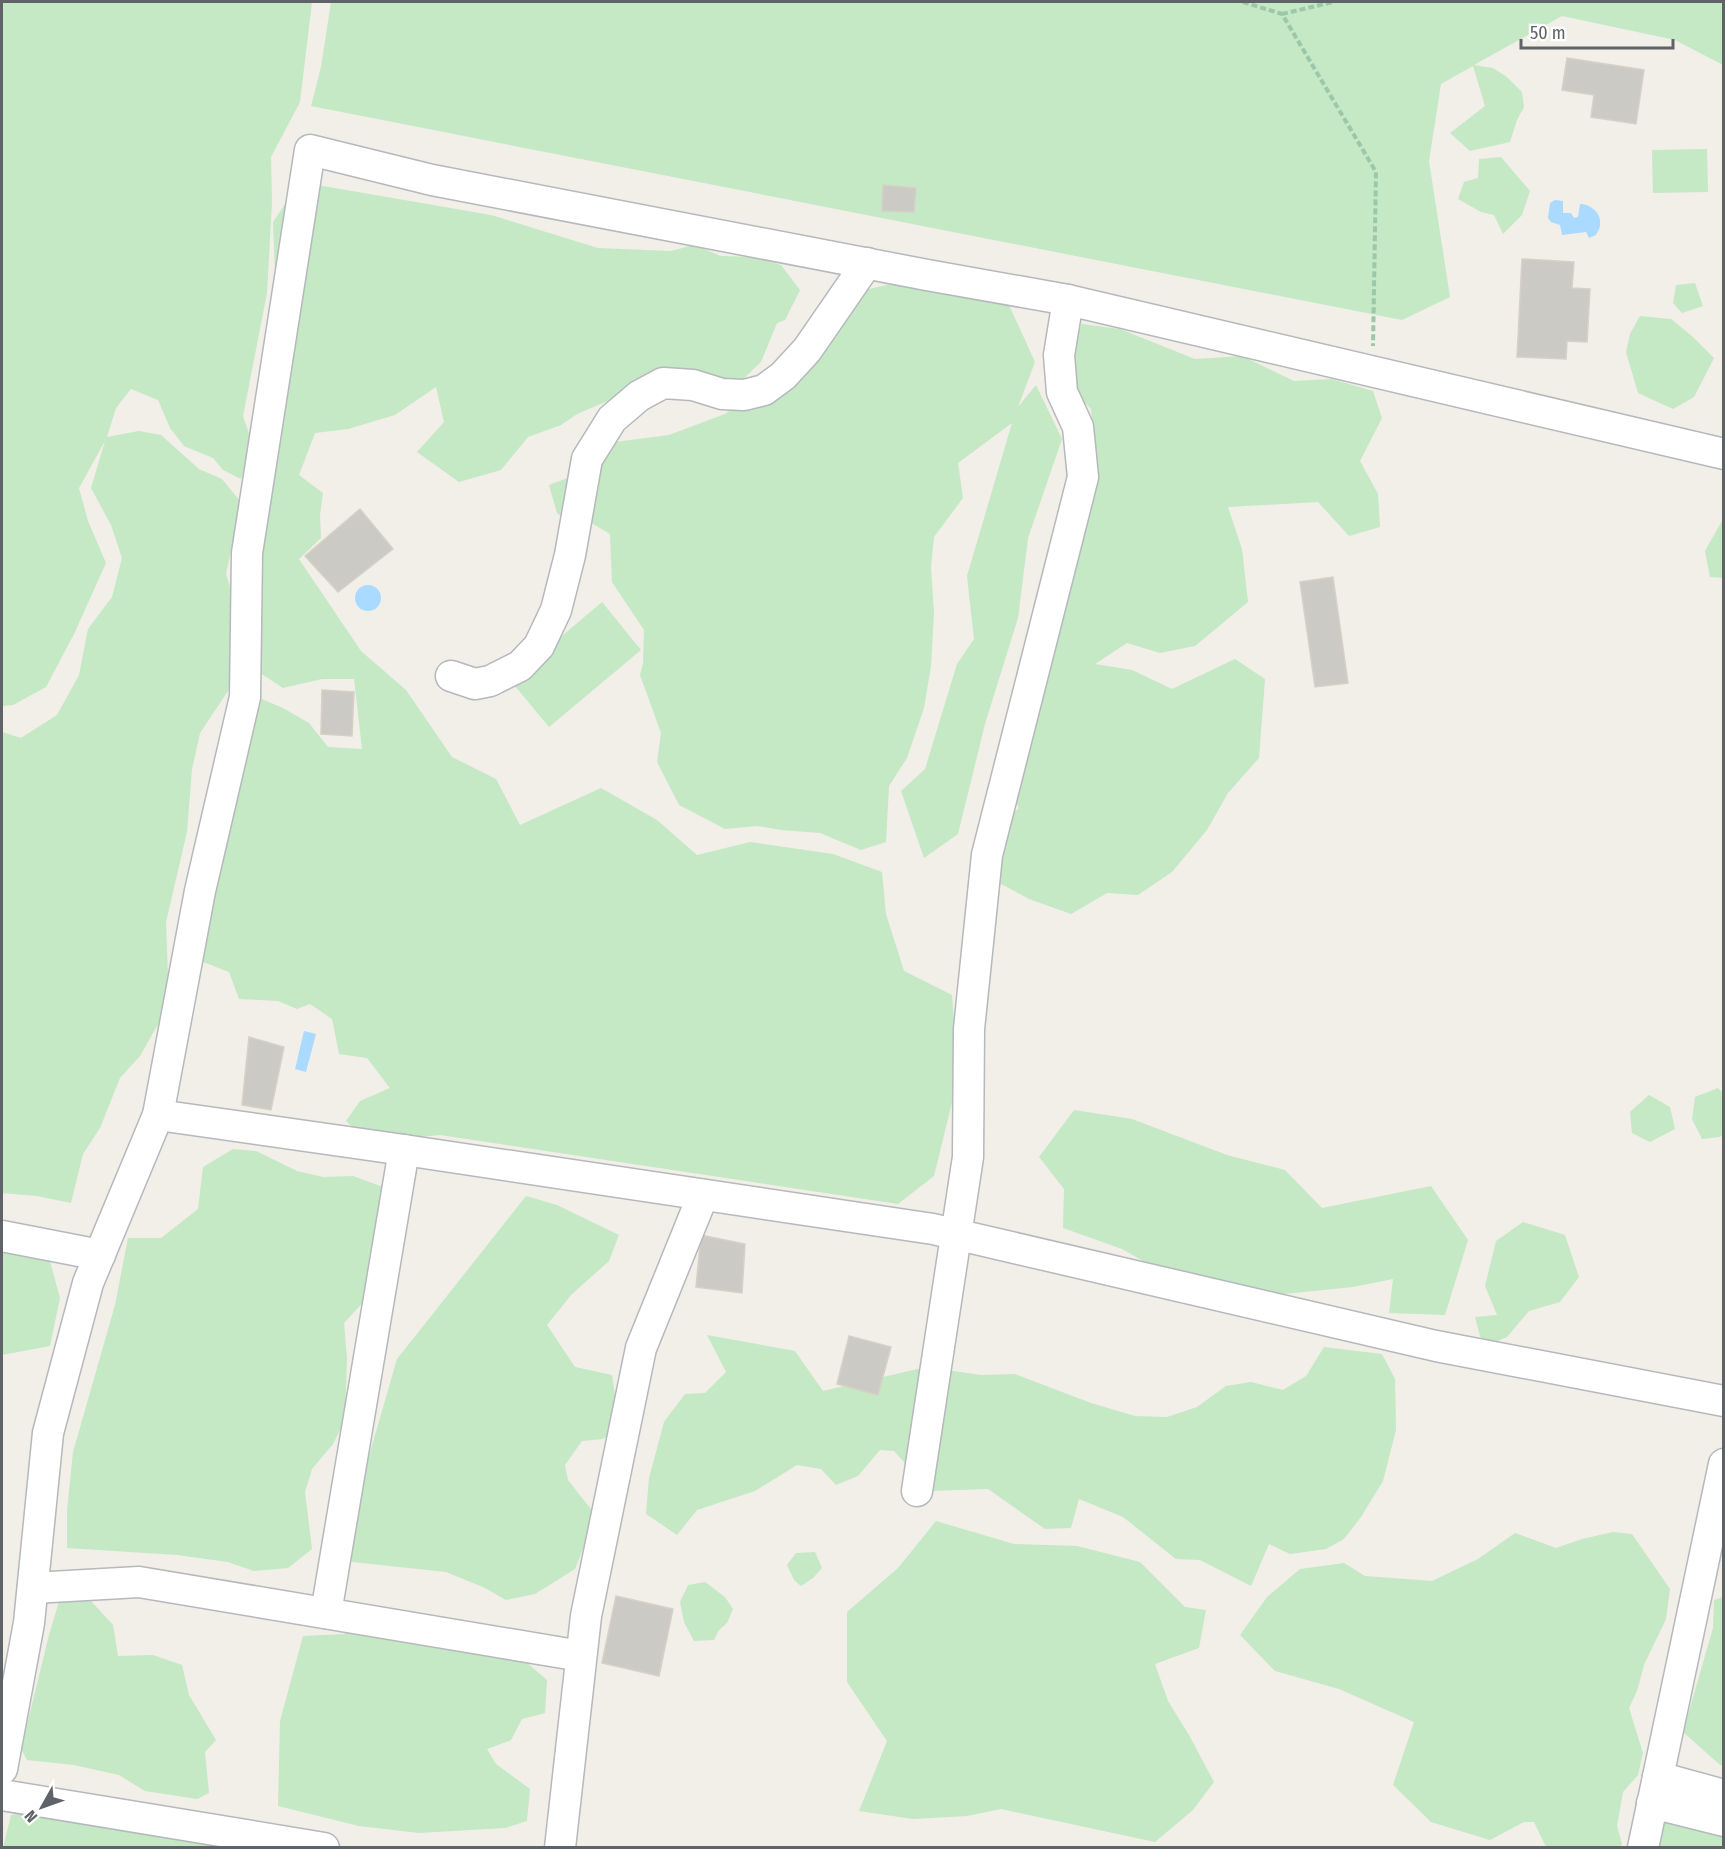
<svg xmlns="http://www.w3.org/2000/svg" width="1725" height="1849" viewBox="0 0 1725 1849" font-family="'Fira Sans Condensed',sans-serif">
<rect width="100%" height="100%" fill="#f1efe8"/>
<g fill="#c5e8c5">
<polygon points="2,2 312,2 300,102 271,157 272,203 267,293 243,416 252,442 241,479 223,470 213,458 184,446 170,428 158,400 131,389 116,408 107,437 139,431 161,435 199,469 222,479 240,501 236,527 226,574 236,606 240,643 228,691 200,733 192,769 187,832 166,922 168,976 161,1019 140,1056 120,1078 100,1128 83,1154 71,1203 37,1196 2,1193 2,732 21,738 57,715 79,675 88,629 112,597 122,558 111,525 91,488 105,441 79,488 88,521 106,563 74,634 46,687 13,705 2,706"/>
<polygon points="331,2 1723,2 1723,65 1675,40 1562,16 1474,65 1493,68 1507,77 1522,92 1524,107 1517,120 1510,142 1470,151 1450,133 1485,106 1473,66 1441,84 1429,161 1450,297 1402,320 311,106 321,67"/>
<polygon points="1707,149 1708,192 1653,193 1652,150"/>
<polygon points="1501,157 1530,191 1522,215 1503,234 1494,215 1481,212 1458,199 1464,182 1478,178 1479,159"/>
<polygon points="300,182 491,215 598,248 671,251 694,245 721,256 753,257 781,265 800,290 785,320 777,323 761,362 743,379 714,387 685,378 642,377 610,400 577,414 561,425 528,437 501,470 459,482 417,452 444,422 436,387 395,415 348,429 315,433 299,475 323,493 320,515 321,538 299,559 361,651 406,690 452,757 496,779 520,825 601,788 657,820 697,855 750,842 833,854 882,872 886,914 904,971 952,995 958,1078 934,1176 898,1204 440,1135 420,1137 394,1132 379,1134 355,1129 346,1121 360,1101 390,1088 367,1058 339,1054 332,1019 310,1004 297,1009 278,1001 239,999 229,972 198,960 184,916 185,885 252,695 283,708 309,723 328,747 362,749 354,679 322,679 283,688 251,667 268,400 264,343 276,300 273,222"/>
<polygon points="927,275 1009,305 1035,362 1018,407 1036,385 1062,439 1028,538 1018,618 985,724 958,834 924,858 901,791 925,769 957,664 974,639 967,576 1012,423 958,463 963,498 934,537 931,567 934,613 931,666 924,708 907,758 889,786 886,842 861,850 820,833 781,830 757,826 725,829 679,805 657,762 661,733 640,675 643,663 644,630 612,582 610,534 585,519 566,519 557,513 549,485 584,472 607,443 669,435 725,414 758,390 849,294"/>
<polygon points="1695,283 1703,306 1682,313 1673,303 1676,285"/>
<polygon points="1640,316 1671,319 1693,337 1714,358 1694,397 1673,409 1638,393 1626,352 1630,334"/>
<polygon points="1082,324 1120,329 1195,359 1242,356 1294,381 1332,379 1373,391 1382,418 1360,461 1378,494 1380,527 1349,536 1318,502 1228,507 1242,549 1248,602 1195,646 1160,653 1127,643 1095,664 1132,670 1172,689 1235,659 1265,679 1259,758 1228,793 1207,830 1172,872 1138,895 1107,893 1071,914 1029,899 990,878 998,826 1019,808 1001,777 1036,699 1017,671 1042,611 1042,572 1048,552 1096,458 1091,409 1058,375"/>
<polygon points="1723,519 1723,578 1710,577 1705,551"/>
<polygon points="602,602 641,650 549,727 510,680"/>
<polygon points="1718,1088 1723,1093 1723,1134 1720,1137 1702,1139 1692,1119 1695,1097"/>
<polygon points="1649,1095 1670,1107 1675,1129 1650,1142 1632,1133 1630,1112"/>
<polygon points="1074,1110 1132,1119 1227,1155 1285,1170 1322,1208 1431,1186 1468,1240 1445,1315 1389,1313 1393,1279 1353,1287 1274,1295 1197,1291 1122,1249 1063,1228 1064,1189 1039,1157"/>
<polygon points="233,1149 256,1151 297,1171 323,1177 353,1176 394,1191 369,1296 344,1323 347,1358 345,1420 333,1444 312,1469 305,1492 312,1549 288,1568 254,1571 228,1562 177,1555 67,1548 67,1511 73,1452 115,1305 128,1238 161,1238 198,1209 203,1167"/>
<polygon points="526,1196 557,1205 619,1235 609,1261 571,1295 547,1325 575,1367 612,1375 616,1403 616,1429 603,1439 582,1441 565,1465 568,1480 594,1513 590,1531 575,1569 535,1594 506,1600 485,1588 446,1572 352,1562 344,1542 397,1359"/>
<polygon points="1523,1222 1565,1235 1579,1277 1560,1302 1529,1311 1507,1337 1483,1347 1475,1317 1497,1315 1485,1286 1496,1241"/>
<polygon points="2,1236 46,1247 60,1298 50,1346 2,1355"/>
<polygon points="707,1335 795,1351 823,1391 926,1367 981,1375 1015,1374 1091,1403 1135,1416 1167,1417 1197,1407 1226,1386 1251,1382 1283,1390 1306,1376 1324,1347 1382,1354 1395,1379 1396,1430 1383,1481 1361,1517 1344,1539 1326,1549 1290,1554 1269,1544 1251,1586 1200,1560 1176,1559 1123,1517 1079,1499 1071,1528 1045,1529 988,1489 930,1491 894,1451 880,1450 858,1476 836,1485 821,1469 797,1465 755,1491 697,1510 677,1535 646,1514 649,1478 664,1422 685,1394 705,1393 726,1372"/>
<polygon points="936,1521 1014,1544 1077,1546 1140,1562 1185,1607 1206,1610 1199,1648 1155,1664 1168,1701 1189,1735 1214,1782 1193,1810 1155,1842 1001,1809 967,1816 913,1819 859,1811 887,1741 847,1682 847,1612 898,1568"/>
<polygon points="1613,1532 1632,1534 1670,1589 1666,1619 1644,1665 1637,1691 1629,1708 1643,1753 1638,1775 1623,1792 1617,1826 1622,1844 1620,1847 1546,1847 1534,1822 1524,1822 1490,1840 1431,1822 1393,1785 1414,1722 1339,1689 1275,1671 1240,1635 1267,1597 1300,1569 1344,1563 1365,1576 1432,1581 1478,1559 1515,1533 1556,1548 1582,1539"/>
<polygon points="815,1552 822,1568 813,1578 801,1586 794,1580 787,1565 796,1553"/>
<polygon points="705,1582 725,1597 733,1609 727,1623 719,1630 714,1640 694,1641 684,1622 680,1602 688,1585"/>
<polygon points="63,1588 90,1600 113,1625 118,1656 153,1655 182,1665 189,1695 216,1740 205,1752 209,1793 197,1799 145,1791 119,1775 74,1765 27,1760 21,1749 49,1635"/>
<polygon points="1723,1597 1724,1597 1723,1766 1719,1764 1683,1732 1713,1628 1714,1600"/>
<polygon points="376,1612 526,1662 547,1680 545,1713 522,1719 511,1740 487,1749 496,1764 530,1789 527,1821 505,1828 419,1833 359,1826 278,1806 280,1721 303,1636 344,1634"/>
<polygon points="1723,1789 1723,1847 1657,1847 1656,1833 1671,1807"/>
<polygon points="46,1809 287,1848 3,1848 11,1815"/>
</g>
<g fill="#aadaff">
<path d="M1555,200l8,1v12h8l3,5 4,-1 2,-13c10,0 22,9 20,21 0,4 -3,7 -4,10l-7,3 -3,-6 -24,3 -2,-10 -9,-3 -3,-4 2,-15z"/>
<circle cx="368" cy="598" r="13"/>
<polygon points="304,1031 316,1034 306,1072 295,1069"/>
</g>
<g fill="#cccac5" stroke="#d6d1c6" stroke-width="1.5">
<polygon points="1567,58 1644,70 1636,124 1591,117 1594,95 1562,90"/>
<polygon points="883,185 916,188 914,212 882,211"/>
<polygon points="1522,259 1574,262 1572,288 1590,289 1587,342 1567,341 1566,359 1517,357"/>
<polygon points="360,509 393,549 338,592 305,556"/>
<polygon points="1333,577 1348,683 1315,687 1300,582"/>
<polygon points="322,690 354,692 352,736 321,734"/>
<polygon points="249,1037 284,1047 271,1110 242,1105"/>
<polygon points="701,1235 745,1244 742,1293 696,1287"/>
<polygon points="849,1336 891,1347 878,1395 837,1384"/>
<polygon points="616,1596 673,1609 659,1676 602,1663"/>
</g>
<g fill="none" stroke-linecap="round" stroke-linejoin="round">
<defs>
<g id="minor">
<polyline points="451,676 475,684 490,681 520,666 539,646 556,610 570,555 587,459 612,419 639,396 663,383 693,385 722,394 744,395 764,390 783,376 807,350 867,263"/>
<polyline points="158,1115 200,891 245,697 247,553 310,150 432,180 927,275 1068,300 1724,454"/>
<polyline points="2,1236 100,1255"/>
<polyline points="917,1491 968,1157 969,1029 987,855 1083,477 1078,427 1062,392 1059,355 1068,300"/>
<polyline points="33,1588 139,1582 581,1656"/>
<polyline points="326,1613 404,1150"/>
<polyline points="2,1769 29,1623 48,1433 88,1283 158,1115 404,1150 933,1229 1436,1346 1724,1401"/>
<polyline points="1658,1777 1724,1795"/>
<polyline points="2,1795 324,1848"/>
<polyline points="1652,1803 1724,1821"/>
<polyline points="560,1848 586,1616 641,1348 703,1195"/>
<polyline points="1643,1848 1724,1464"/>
</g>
</defs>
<use href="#minor" stroke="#b5b8bc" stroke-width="33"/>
<g stroke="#9cc7a9" stroke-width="4" stroke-dasharray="6 3" stroke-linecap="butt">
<polyline points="1243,2 1282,14 1376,172 1373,346"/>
<polyline points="1282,14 1333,2"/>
</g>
<use href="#minor" stroke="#fff" stroke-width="30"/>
</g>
<rect width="1725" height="1849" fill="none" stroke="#5f6368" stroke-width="6"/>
<g transform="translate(42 1807) rotate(230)" stroke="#ffffff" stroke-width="4.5" paint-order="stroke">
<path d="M0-4.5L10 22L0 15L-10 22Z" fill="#5f6368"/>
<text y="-9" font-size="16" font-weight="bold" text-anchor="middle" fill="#5f6368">N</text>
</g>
<path d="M1521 39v9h152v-9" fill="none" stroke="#5f6368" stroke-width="3"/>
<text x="1530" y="39" font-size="18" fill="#5f6368" stroke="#ffffff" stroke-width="4.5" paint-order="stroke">50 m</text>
</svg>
